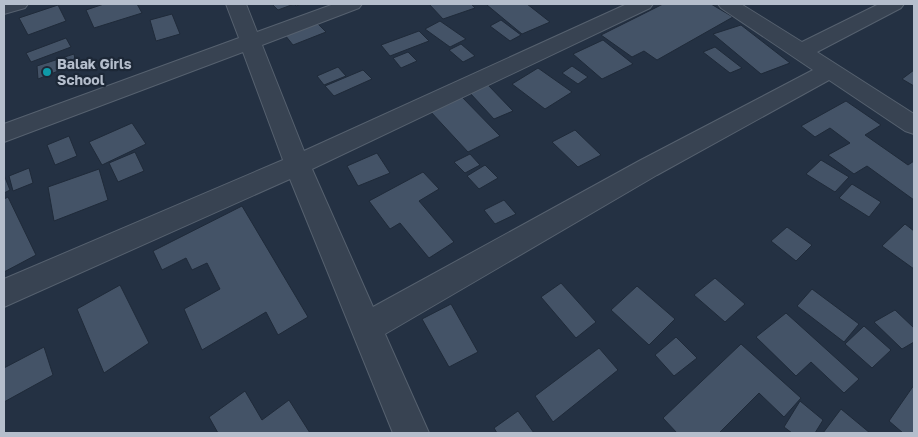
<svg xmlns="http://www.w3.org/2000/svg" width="918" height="437" viewBox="0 0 918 437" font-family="'Golos Text',sans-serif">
<rect width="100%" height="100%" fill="#243143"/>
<g fill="#445367" stroke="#1f2a39">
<polygon points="104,4 137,4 142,13 94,28 86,10"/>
<polygon points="272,4 301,4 296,6 294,4 278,10"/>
<polygon points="429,4 471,4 475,8 443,19"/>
<polygon points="490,4 527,4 550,22 522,34 487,5"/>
<polygon points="663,4 711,4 733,17 657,60 644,51 632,57 601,35"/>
<polygon points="58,5 66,21 28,35 19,18"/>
<polygon points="172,14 180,34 156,41 150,20"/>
<polygon points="501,20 521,35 510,41 490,26"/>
<polygon points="440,21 466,39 450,47 425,29"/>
<polygon points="317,23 326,32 293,45 285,35"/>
<polygon points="741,25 790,63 761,74 713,34"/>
<polygon points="419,31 429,41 390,56 381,45"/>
<polygon points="66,38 71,47 31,62 26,53"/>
<polygon points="603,40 633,64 602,79 573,54"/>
<polygon points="461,44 475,56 463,62 449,50"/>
<polygon points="715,47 742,68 730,73 703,52"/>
<polygon points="408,52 417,61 401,68 393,58"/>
<polygon points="74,54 76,64 38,79 37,66"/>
<polygon points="572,66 588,77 578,84 562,73"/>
<polygon points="338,67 346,76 324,85 317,76"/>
<polygon points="538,68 572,92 545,109 512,84"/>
<polygon points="363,70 372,79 334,96 325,86"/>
<polygon points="914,70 914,86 902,79"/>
<polygon points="488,85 513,111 494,119 470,93"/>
<polygon points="461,96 500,136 468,152 430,111"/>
<polygon points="846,101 881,125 865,135 908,165 914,161 914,200 867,166 854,174 828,155 850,143 830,128 815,137 801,126"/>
<polygon points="132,123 146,144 102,165 89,142"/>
<polygon points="575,130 601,155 578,167 552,142"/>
<polygon points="69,136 77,156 55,165 47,145"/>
<polygon points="135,152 144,171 118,182 109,163"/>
<polygon points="377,153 390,173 358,186 347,166"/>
<polygon points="470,154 480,165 465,173 454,162"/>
<polygon points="821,160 849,177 835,192 806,174"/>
<polygon points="485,165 498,178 479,189 467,176"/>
<polygon points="29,168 33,183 13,191 9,176"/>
<polygon points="99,169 108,200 54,221 48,187"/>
<polygon points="423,172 439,189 419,201 454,242 429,258 400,223 390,229 369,201"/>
<polygon points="4,175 10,190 4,193"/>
<polygon points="852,184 881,202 869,217 839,198"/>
<polygon points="8,197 36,255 4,272 4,199"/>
<polygon points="504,200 516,214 495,224 484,210"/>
<polygon points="242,206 308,317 278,335 266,312 202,350 184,309 220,289 207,263 192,270 186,258 162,270 153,251"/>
<polygon points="905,224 914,231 914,269 882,246"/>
<polygon points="787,227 812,245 796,261 771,241"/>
<polygon points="715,278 745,304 725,322 694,295"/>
<polygon points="561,283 596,322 576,338 541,297"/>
<polygon points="120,285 149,343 104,373 77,309"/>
<polygon points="637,286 675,319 649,345 611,310"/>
<polygon points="812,289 859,324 844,342 797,306"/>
<polygon points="451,304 478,352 449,367 422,319"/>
<polygon points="895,310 914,328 914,342 902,349 874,322"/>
<polygon points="786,313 859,379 844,393 811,362 796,376 756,337"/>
<polygon points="864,326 891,350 872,368 845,344"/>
<polygon points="676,337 697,358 674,376 655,355"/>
<polygon points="741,344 801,398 784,417 759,393 719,433 677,433 663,418"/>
<polygon points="44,347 53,375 4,402 4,368"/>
<polygon points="599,348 618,370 553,422 535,396"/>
<polygon points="914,385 914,433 903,433 889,421"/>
<polygon points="245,391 262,420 289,400 310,433 218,433 209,417"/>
<polygon points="800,401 823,420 815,433 792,433 784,427"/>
<polygon points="841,409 870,433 823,433"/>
<polygon points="518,411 534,433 497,433 494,428"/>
</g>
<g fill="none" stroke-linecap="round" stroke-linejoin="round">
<defs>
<g id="minor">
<polygon points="4,4 28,4 25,8 4,14"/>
<polygon points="226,4 246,4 257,32 334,4 362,4 359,8 262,45 304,151 627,4 653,4 650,8 312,169 373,307 639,161 813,70 721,8 718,4 741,4 802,42 879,4 904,4 901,8 817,52 914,114 914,134 905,131 829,80 657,175 385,334 429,433 393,433 290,179 4,307 4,279 283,160 243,52 4,142 4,124 239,38"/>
</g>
</defs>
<use href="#minor" stroke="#56616f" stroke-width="2"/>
<use href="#minor" fill="#384352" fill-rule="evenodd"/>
</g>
<circle fill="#0f9aa8" stroke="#1d2837" stroke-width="2" cx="47" cy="72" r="5"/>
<g text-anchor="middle" stroke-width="4.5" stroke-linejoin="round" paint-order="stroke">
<g font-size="14" font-weight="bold" fill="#b5becc" stroke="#1d2837" text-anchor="start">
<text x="57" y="69">Balak Girls<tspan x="57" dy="16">School</tspan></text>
</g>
</g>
<rect width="918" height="437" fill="none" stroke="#b5becc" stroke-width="10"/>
</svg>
